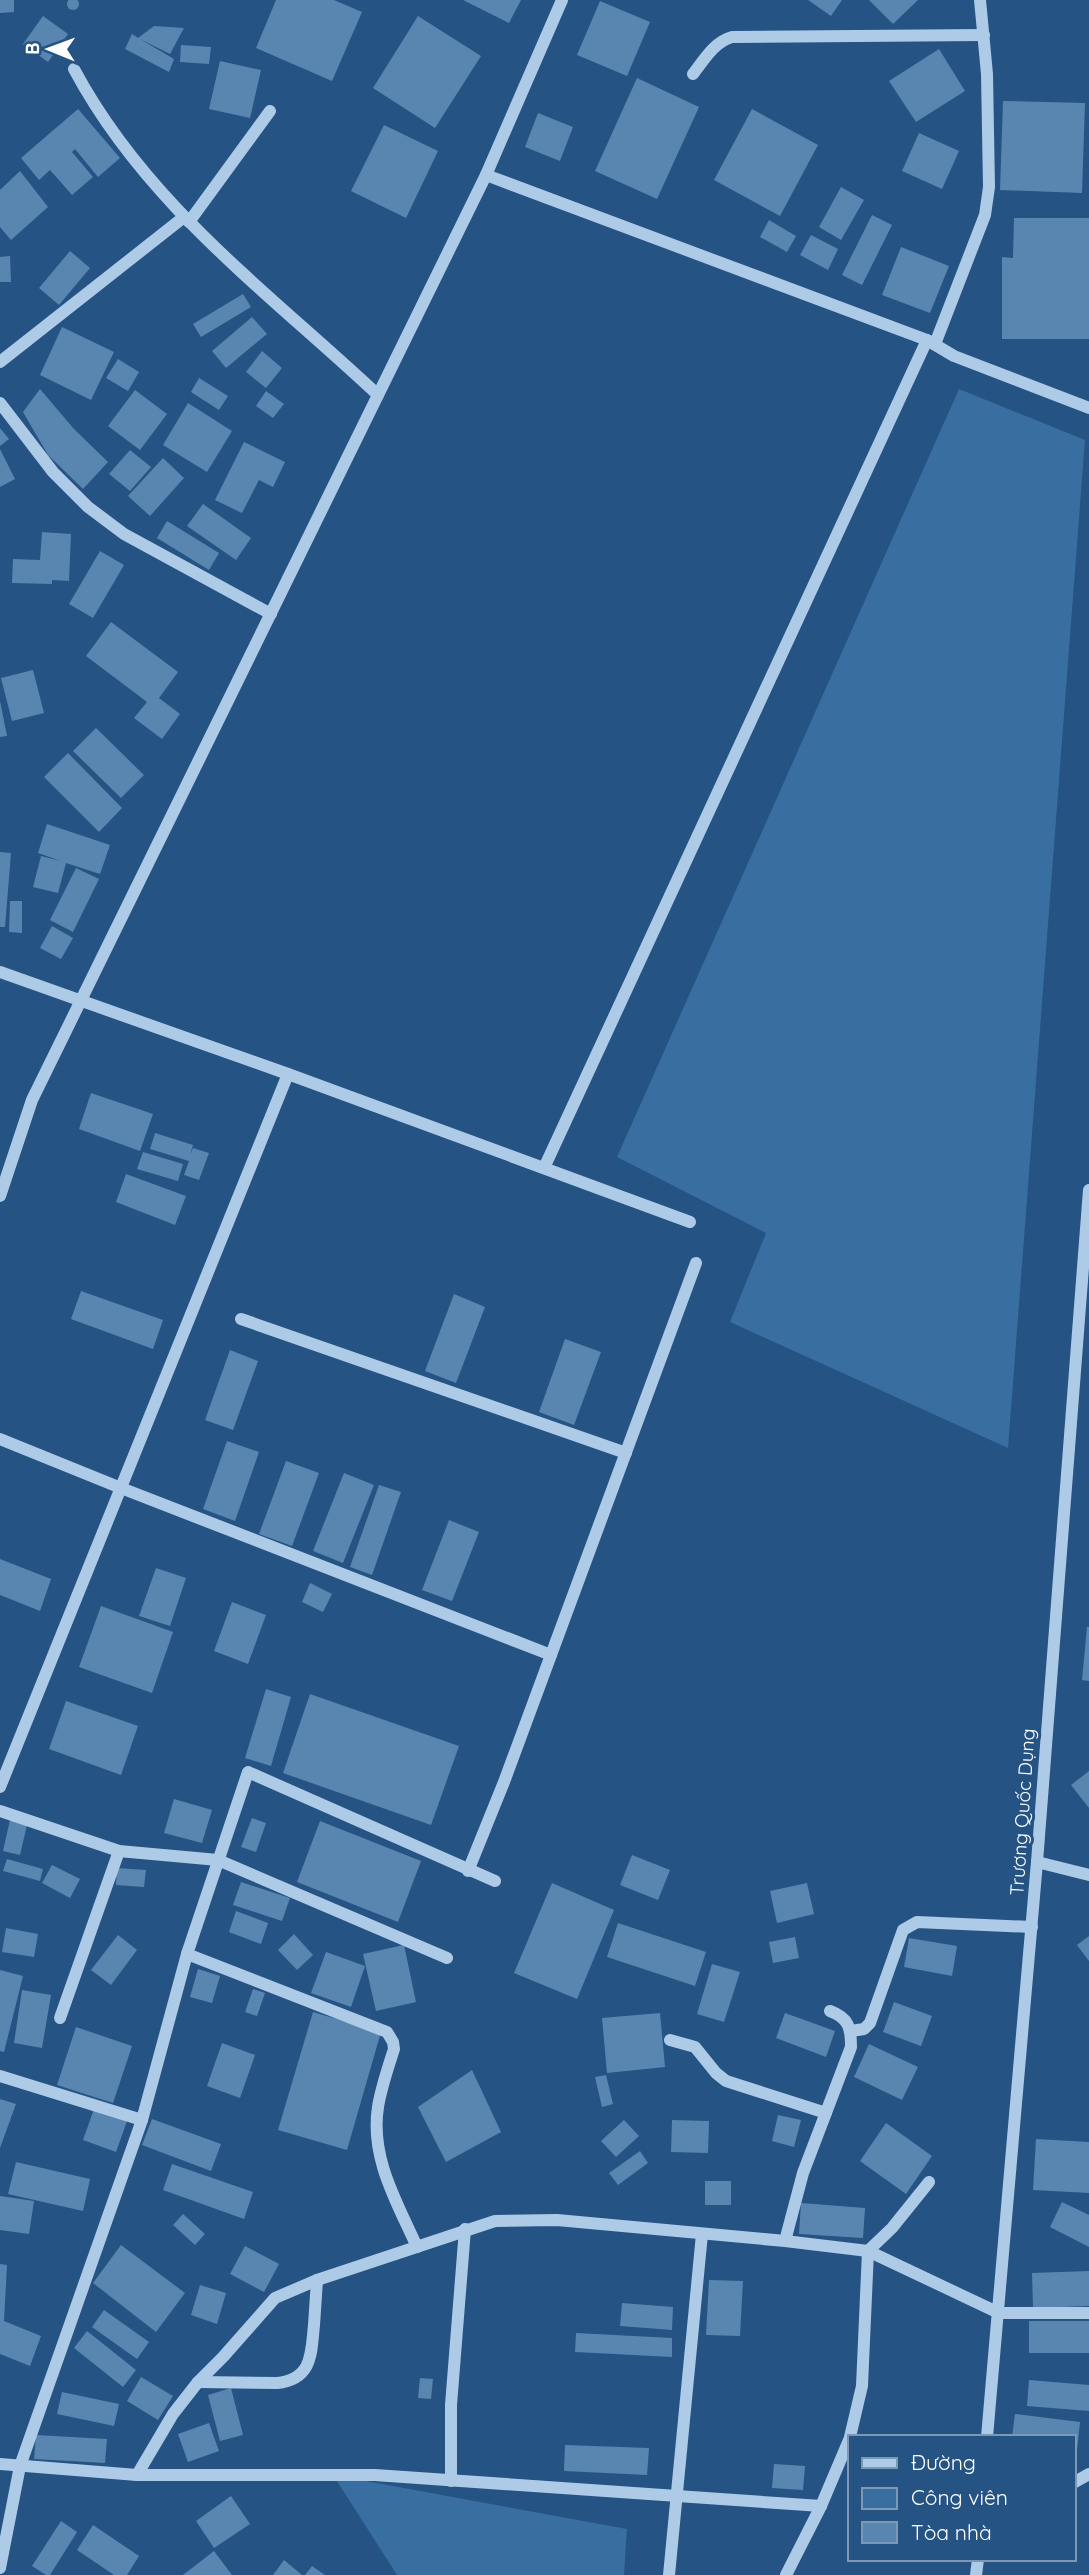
<svg xmlns="http://www.w3.org/2000/svg" width="1089" height="2575" viewBox="0 0 1089 2575" font-family="Quicksand,sans-serif">
<rect width="100%" height="100%" fill="#255383"/>
<g fill="#396ea0">
<polygon points="959,389 1085,440 1008,1448 730,1322 766,1233 617,1157"/>
<polygon points="333,2475 627,2529 624,2575 397,2575"/>
</g>
<g fill="#5986b0">
<circle cx="73" cy="4" r="6"/>
<polygon points="0,0 14,0 14,12 0,13"/>
<polygon points="276,0 334,0 362,12 332,81 256,48"/>
<polygon points="463,0 521,0 509,23"/>
<polygon points="808,0 842,0 831,16"/>
<polygon points="869,0 918,0 893,24"/>
<polygon points="600,1 650,22 627,76 577,55"/>
<polygon points="43,16 68,34 48,62 23,44"/>
<polygon points="418,16 481,56 435,128 373,88"/>
<polygon points="154,26 184,28 170,54 140,39 174,59 169,72 125,49 132,34 138,38"/>
<polygon points="181,45 211,47 209,64 180,62"/>
<polygon points="939,49 965,91 916,122 889,81"/>
<polygon points="220,61 261,70 250,118 209,109"/>
<polygon points="637,78 699,107 657,199 595,171"/>
<polygon points="1003,101 1085,103 1082,193 1000,190"/>
<polygon points="78,109 120,158 98,177 75,149 72,152 93,177 72,195 50,170 39,180 21,158"/>
<polygon points="752,109 818,145 780,216 714,180"/>
<polygon points="538,113 573,127 560,161 525,147"/>
<polygon points="384,125 438,151 406,218 351,191"/>
<polygon points="919,133 959,151 942,189 902,171"/>
<polygon points="20,171 48,207 11,240 0,227 0,190"/>
<polygon points="841,187 864,200 841,240 819,227"/>
<polygon points="872,215 892,225 862,285 842,275"/>
<polygon points="1014,218 1089,218 1089,339 1002,339 1002,257 1013,258"/>
<polygon points="769,220 796,236 787,252 760,237"/>
<polygon points="811,235 838,249 828,270 800,255"/>
<polygon points="901,247 949,266 930,313 882,295"/>
<polygon points="70,251 90,268 59,305 39,288"/>
<polygon points="10,256 11,282 0,282 0,257"/>
<polygon points="243,294 251,307 201,337 193,324"/>
<polygon points="252,317 267,334 226,368 212,351"/>
<polygon points="62,327 114,352 91,400 40,375"/>
<polygon points="262,351 282,368 266,388 246,372"/>
<polygon points="118,359 139,372 128,391 106,378"/>
<polygon points="199,378 228,396 219,410 191,392"/>
<polygon points="40,389 74,429 108,462 83,489 48,455 23,412"/>
<polygon points="135,390 167,414 140,450 108,426"/>
<polygon points="266,391 284,404 273,418 256,406"/>
<polygon points="188,403 232,431 207,472 163,445"/>
<polygon points="0,428 9,439 0,446"/>
<polygon points="244,442 285,462 273,487 259,480 242,513 215,500"/>
<polygon points="0,449 15,479 0,487"/>
<polygon points="130,450 151,467 130,491 109,474"/>
<polygon points="163,458 184,478 150,516 128,496"/>
<polygon points="203,504 251,538 236,560 187,526"/>
<polygon points="167,521 219,553 209,570 157,538"/>
<polygon points="42,532 71,534 69,581 52,580 52,584 12,583 13,559 40,560"/>
<polygon points="100,551 124,565 93,618 69,604"/>
<polygon points="111,622 178,672 159,698 180,714 162,739 134,718 147,702 86,656"/>
<polygon points="33,670 44,713 12,721 1,678"/>
<polygon points="0,701 7,736 0,737"/>
<polygon points="96,728 144,775 121,798 73,751"/>
<polygon points="68,753 122,808 99,832 44,777"/>
<polygon points="47,824 110,845 100,874 66,863 58,893 33,887 41,856 61,861 38,853"/>
<polygon points="0,852 11,853 5,927 0,927"/>
<polygon points="76,868 99,879 73,932 50,920"/>
<polygon points="10,901 22,901 22,933 9,932"/>
<polygon points="52,926 73,938 61,959 40,948"/>
<polygon points="91,1093 153,1114 140,1151 79,1129"/>
<polygon points="155,1133 193,1145 190,1155 193,1148 209,1153 199,1180 184,1175 189,1161 150,1149"/>
<polygon points="143,1152 183,1164 178,1181 137,1169"/>
<polygon points="126,1174 186,1196 175,1225 116,1202"/>
<polygon points="81,1291 163,1320 153,1349 71,1319"/>
<polygon points="454,1294 485,1307 456,1383 425,1371"/>
<polygon points="565,1339 601,1352 574,1425 539,1412"/>
<polygon points="230,1350 258,1361 233,1430 205,1420"/>
<polygon points="227,1441 259,1452 235,1521 203,1509"/>
<polygon points="286,1461 319,1473 292,1546 259,1534"/>
<polygon points="344,1473 374,1485 343,1563 313,1551"/>
<polygon points="379,1485 401,1492 372,1575 350,1567"/>
<polygon points="449,1520 479,1532 452,1601 422,1590"/>
<polygon points="0,1559 51,1579 40,1611 0,1595"/>
<polygon points="156,1568 186,1578 170,1626 139,1616"/>
<polygon points="310,1583 332,1594 323,1612 302,1602"/>
<polygon points="232,1602 266,1615 248,1664 214,1651"/>
<polygon points="101,1606 173,1632 152,1693 79,1667"/>
<polygon points="1087,1627 1089,1627 1089,1681 1082,1680"/>
<polygon points="266,1689 291,1697 271,1766 245,1758"/>
<polygon points="310,1694 459,1746 431,1825 283,1773"/>
<polygon points="66,1701 138,1726 121,1775 49,1749"/>
<polygon points="1089,1771 1089,1808 1071,1785"/>
<polygon points="174,1799 212,1810 202,1843 164,1833"/>
<polygon points="252,1818 266,1823 256,1852 241,1847"/>
<polygon points="10,1820 27,1825 20,1855 3,1851"/>
<polygon points="320,1821 421,1861 398,1922 297,1882"/>
<polygon points="632,1855 670,1870 658,1900 620,1885"/>
<polygon points="7,1859 43,1869 40,1881 3,1871"/>
<polygon points="52,1865 80,1879 70,1898 42,1883"/>
<polygon points="117,1868 146,1870 144,1887 116,1885"/>
<polygon points="241,1882 290,1898 282,1921 233,1905"/>
<polygon points="552,1883 614,1910 577,1999 514,1973"/>
<polygon points="807,1883 814,1914 777,1923 770,1891"/>
<polygon points="236,1911 268,1923 261,1944 229,1932"/>
<polygon points="618,1923 706,1952 695,1986 607,1957"/>
<polygon points="6,1928 38,1934 34,1957 2,1952"/>
<polygon points="294,1934 313,1955 297,1970 278,1950"/>
<polygon points="118,1935 137,1950 111,1985 91,1970"/>
<polygon points="1089,1936 1089,1961 1077,1945"/>
<polygon points="795,1937 799,1958 773,1963 769,1942"/>
<polygon points="909,1938 957,1946 952,1976 904,1967"/>
<polygon points="404,1945 416,2002 376,2011 363,1954"/>
<polygon points="326,1952 365,1966 351,2007 311,1993"/>
<polygon points="712,1964 740,1972 724,2022 697,2014"/>
<polygon points="198,1969 220,1976 212,2003 190,1997"/>
<polygon points="0,1970 23,1976 4,2052 0,2051"/>
<polygon points="253,1989 265,1993 257,2016 245,2012"/>
<polygon points="22,1990 51,1995 42,2048 14,2043"/>
<polygon points="894,2002 932,2016 921,2046 883,2032"/>
<polygon points="313,2012 381,2032 347,2150 278,2130"/>
<polygon points="660,2013 665,2067 607,2073 602,2018"/>
<polygon points="785,2013 835,2031 826,2057 776,2038"/>
<polygon points="76,2027 132,2046 113,2103 57,2085"/>
<polygon points="222,2043 255,2055 240,2098 207,2086"/>
<polygon points="869,2044 918,2067 902,2100 854,2077"/>
<polygon points="472,2070 501,2132 446,2162 418,2107"/>
<polygon points="606,2075 613,2104 602,2107 595,2077"/>
<polygon points="0,2099 16,2104 0,2148"/>
<polygon points="94,2109 127,2121 116,2152 83,2140"/>
<polygon points="778,2115 801,2120 794,2147 772,2141"/>
<polygon points="152,2119 221,2144 211,2171 142,2145"/>
<polygon points="624,2120 639,2136 616,2157 601,2141"/>
<polygon points="672,2120 709,2121 708,2153 671,2152"/>
<polygon points="886,2123 932,2156 906,2194 860,2161"/>
<polygon points="1036,2139 1089,2142 1089,2193 1033,2190"/>
<polygon points="640,2151 648,2163 618,2185 609,2173"/>
<polygon points="16,2162 90,2179 83,2211 8,2194"/>
<polygon points="172,2164 253,2192 244,2219 163,2190"/>
<rect x="705" y="2181" width="26" height="24"/>
<polygon points="0,2196 34,2201 29,2234 0,2230"/>
<polygon points="1062,2202 1089,2215 1089,2247 1050,2227"/>
<polygon points="801,2203 865,2208 863,2238 799,2234"/>
<polygon points="183,2214 205,2234 195,2245 173,2225"/>
<polygon points="121,2245 185,2293 156,2332 93,2283"/>
<polygon points="245,2246 279,2264 264,2292 230,2274"/>
<polygon points="0,2264 7,2265 4,2321 41,2336 30,2366 0,2354"/>
<polygon points="1089,2271 1089,2306 1033,2308 1032,2273"/>
<polygon points="709,2280 743,2281 740,2336 706,2335"/>
<polygon points="200,2285 226,2293 217,2324 191,2315"/>
<polygon points="622,2303 673,2307 672,2330 620,2326"/>
<polygon points="104,2310 149,2342 137,2359 92,2327"/>
<rect x="1029" y="2321" width="60" height="32"/>
<polygon points="87,2331 136,2370 123,2387 74,2348"/>
<polygon points="576,2333 672,2338 672,2357 575,2352"/>
<polygon points="141,2377 173,2396 158,2420 127,2401"/>
<polygon points="420,2378 433,2379 431,2399 418,2398"/>
<polygon points="1029,2380 1089,2385 1089,2411 1027,2406"/>
<polygon points="231,2388 243,2435 220,2441 208,2395"/>
<polygon points="62,2392 119,2404 114,2426 57,2414"/>
<polygon points="1015,2414 1080,2422 1076,2460 1073,2460 1073,2437 1012,2437"/>
<polygon points="209,2423 219,2451 188,2462 178,2434"/>
<polygon points="36,2435 107,2439 105,2463 34,2459"/>
<polygon points="565,2445 649,2448 647,2475 564,2471"/>
<polygon points="774,2464 805,2466 803,2490 772,2488"/>
<polygon points="231,2496 250,2524 214,2548 196,2521"/>
<polygon points="61,2521 77,2532 50,2575 46,2575 32,2566"/>
<polygon points="93,2525 139,2556 127,2575 114,2575 77,2550"/>
<polygon points="214,2551 232,2575 183,2575"/>
<polygon points="284,2560 302,2575 273,2575"/>
<polygon points="312,2566 325,2575 305,2575"/>
</g>
<g fill="none" stroke-linecap="round" stroke-linejoin="round">
<g stroke="#adcbe7" stroke-width="12">
<path d="M74,69c72,135 194,223 304,326"/>
<path d="M693,74c11,-14 21,-32 39,-37l252,-2"/>
<polyline points="486,175 927,340 954,356 1089,408"/>
<polyline points="189,222 270,111"/>
<polyline points="935,344 985,215 989,187 987,74 980,0"/>
<polyline points="0,362 184,217"/>
<polyline points="0,403 53,472 88,507 124,534 271,614"/>
<polyline points="0,972 288,1074 690,1222"/>
<polyline points="544,1168 927,340"/>
<polyline points="0,1196 32,1100 486,175 562,0"/>
<polyline points="241,1319 626,1453"/>
<polyline points="0,1439 121,1488 551,1655"/>
<polyline points="0,1787 288,1074"/>
<polyline points="0,1811 119,1851 218,1860 447,1958"/>
<polyline points="1037,1862 1089,1875"/>
<polyline points="468,1871 504,1782 696,1263"/>
<path d="M187,1954l200,78 6,10 1,7c-6,19 -13,39 -16,58 -8,51 19,95 39,140"/>
<polyline points="60,2018 119,1851"/>
<polyline points="851,2031 864,2029 870,2023 903,1930 917,1922 1032,1927"/>
<polyline points="670,2040 695,2047 716,2073 726,2081 826,2113"/>
<polyline points="0,2076 142,2120"/>
<path d="M785,2241l18,-68 48,-126c0,-19 -2,-29 -21,-36"/>
<path d="M198,2382l79,1c36,-4 34,-30 37,-58 1,-15 2,-30 3,-45"/>
<polyline points="850,2437 862,2386 868,2251 892,2228 929,2182"/>
<polyline points="987,2437 1037,1862 1089,1190"/>
<polyline points="0,2464 137,2475 375,2475 821,2506"/>
<polyline points="137,2475 173,2414 198,2382 223,2357 275,2298 317,2280 495,2221 557,2220 785,2241 868,2251 999,2313 1089,2313"/>
<polyline points="451,2481 451,2405 465,2229"/>
<polyline points="1073,2483 1089,2474"/>
<polyline points="0,2568 20,2466 142,2120 187,1954 248,1772 495,1881"/>
<polyline points="669,2575 702,2234"/>
<polyline points="786,2575 821,2506 849,2440"/>
<polyline points="976,2575 978,2559"/>
</g>
</g>
<g text-anchor="middle" stroke-width="6" stroke-linejoin="round" paint-order="stroke">
<g font-size="19" fill="#fff" stroke="#255383">
<text transform="translate(1022 1812) rotate(-86)" y="7">Trương Quốc Dụng</text>
</g>
</g>
<rect x="848" y="2435" width="228" height="126" fill="#255383" stroke="#7c98b5" stroke-width="2"/>
<rect x="862" y="2458" width="35" height="10" fill="#adcbe7" stroke="#7c98b5" stroke-width="2"/>
<text x="911" y="2470" font-size="21" fill="#ffffff">Đường</text>
<rect x="862" y="2488" width="35" height="21" fill="#396ea0" stroke="#7c98b5" stroke-width="2"/>
<text x="911" y="2505" font-size="21" fill="#ffffff">Công viên</text>
<rect x="862" y="2522" width="35" height="21" fill="#5986b0" stroke="#7c98b5" stroke-width="2"/>
<text x="911" y="2540" font-size="21" fill="#ffffff">Tòa nhà</text>
<g transform="translate(49 49) rotate(271)" stroke="#255383" stroke-width="5" paint-order="stroke">
<path d="M0-5L12 26L0 18L-12 26Z" fill="#ffffff"/>
<text y="-10" font-size="19" font-weight="bold" text-anchor="middle" fill="#ffffff">B</text>
</g>
</svg>
